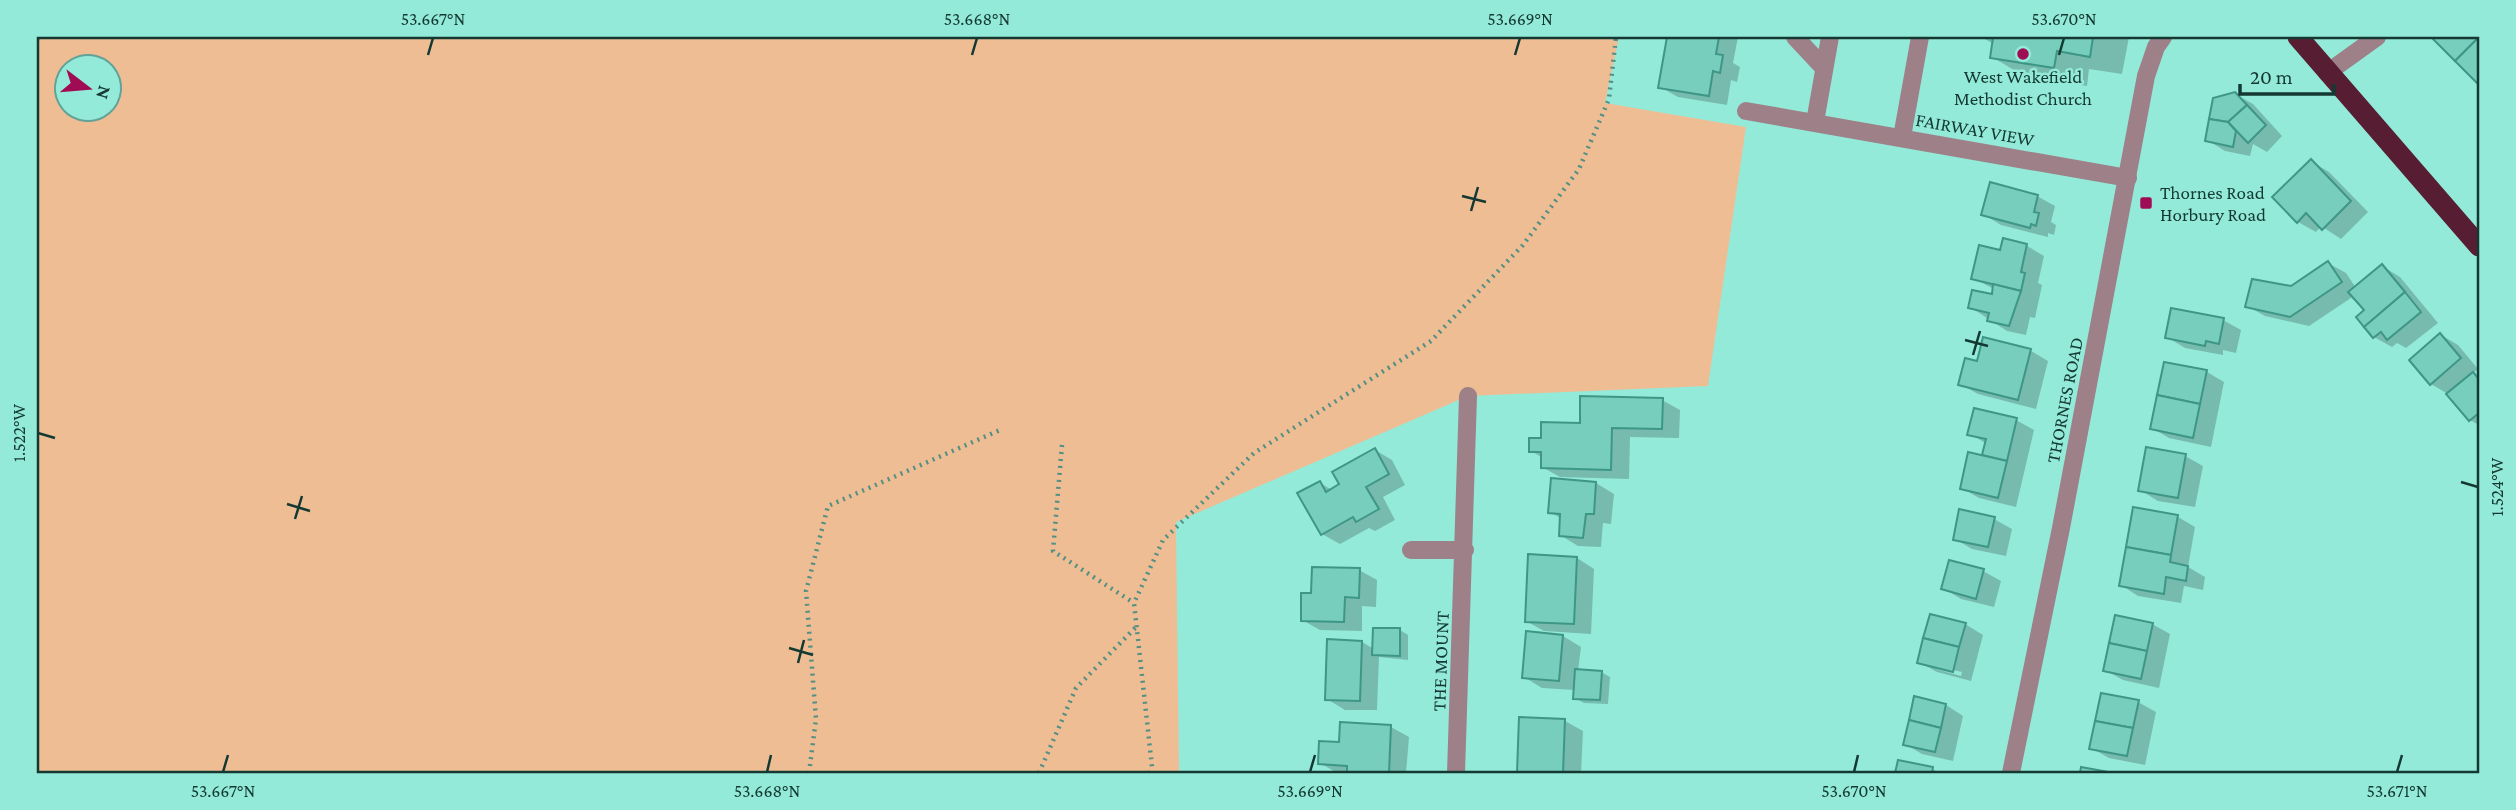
<svg xmlns="http://www.w3.org/2000/svg" width="2516" height="810" viewBox="0 0 2516 810" font-family="'Crimson Pro',serif">
<rect width="100%" height="100%" fill="#94ead9"/>
<path fill="#efbd94" fill-rule="evenodd" d="M37,37h1582l-14,66 141,24 -38,259 -240,10 -292,126 3,251h-1142zM66,66h42v42h-42z"/>
<g fill="#0003" fill-rule="evenodd">
<polygon points="1669,37 1738,37 1733,63 1740,67 1737,82 1731,80 1727,105 1678,97 1660,87"/>
<polygon points="1981,37 2129,37 2122,74 2089,69 2087,86 2024,76 1992,57 1994,44"/>
<polygon points="2235,94 2253,104 2282,136 2267,152 2253,144 2250,156 2225,151 2207,140"/>
<polygon points="2311,161 2329,172 2368,212 2341,239 2321,226 2316,232 2298,222"/>
<polygon points="2037,196 2055,206 2051,222 2056,225 2054,235 2048,233 2048,237 2001,225 1983,214"/>
<polygon points="2027,246 2044,256 2038,283 2042,285 2035,318 2030,317 2026,335 2007,331 1970,307 1993,297 1994,289 1973,278 2001,252"/>
<polygon points="2328,263 2346,273 2356,288 2382,266 2400,277 2438,323 2406,348 2397,343 2392,347 2374,337 2366,310 2354,296 2309,326 2265,316 2247,306 2292,287"/>
<polygon points="2223,320 2241,330 2236,353 2223,350 2223,355 2185,348 2167,337"/>
<polygon points="2441,335 2458,345 2478,369 2472,374 2479,377 2479,425 2470,420 2448,394 2431,384"/>
<polygon points="1984,339 2031,351 2048,361 2036,409 1978,394 1960,384 1978,364"/>
<polygon points="2165,364 2207,372 2224,382 2211,447 2169,438 2152,428"/>
<polygon points="1662,400 1680,410 1679,438 1630,437 1629,479 1560,477 1542,467 1543,458 1531,451 1581,425"/>
<polygon points="2016,420 2034,430 2016,507 1979,498 1962,488 1984,457 1987,444 1970,434"/>
<polygon points="1375,450 1392,460 1405,485 1383,497 1395,520 1375,531 1369,528 1340,544 1322,534 1320,483 1332,490 1341,485"/>
<polygon points="2185,456 2203,466 2195,507 2158,501 2140,490"/>
<polygon points="1552,480 1596,483 1614,494 1611,524 1603,523 1601,547 1578,546 1560,535 1562,519 1550,512"/>
<polygon points="2134,509 2178,517 2195,527 2188,567 2205,577 2203,590 2184,586 2181,603 2138,596 2121,585"/>
<polygon points="1994,519 2012,529 2006,556 1972,549 1955,539"/>
<polygon points="1577,558 1594,569 1591,634 1544,631 1526,621"/>
<polygon points="1359,570 1377,580 1376,607 1362,606 1362,631 1320,630 1302,620 1313,595"/>
<polygon points="1983,571 2001,581 1994,607 1961,599 1943,588"/>
<path d="M1965,624l18,11 -12,46 -34,-9 -18,-10zM1936,666l26,6 -1,4 -25,-7z"/>
<polygon points="2152,624 2170,634 2159,688 2123,680 2105,670"/>
<polygon points="1400,630 1408,635 1408,660 1379,657 1377,710 1345,710 1327,699 1362,642 1374,649"/>
<polygon points="1527,633 1563,636 1581,647 1578,671 1601,672 1610,677 1608,704 1584,703 1575,698 1575,690 1542,688 1524,677"/>
<polygon points="1915,698 1946,705 1963,716 1953,761 1922,754 1905,744"/>
<polygon points="2138,702 2156,712 2145,765 2109,758 2091,748"/>
<polygon points="1521,719 1565,721 1583,731 1581,773 1518,773"/>
<polygon points="1391,727 1409,737 1406,773 1337,773 1320,763 1340,743"/>
<polygon points="1899,762 1932,769 1940,773 1897,773"/>
</g>
<g fill="#78cebd" stroke="#3e9687" stroke-width="2">
<polygon points="1667,37 1719,37 1716,54 1723,55 1720,73 1713,71 1709,96 1658,88"/>
<polygon points="1984,37 2093,37 2090,57 2057,51 2054,68 1990,58 1993,38"/>
<polygon points="2435,37 2479,37 2455,61 2433,39"/>
<polygon points="2479,37 2479,81 2477,83 2455,61"/>
<polygon points="2235,92 2247,105 2228,122 2209,119 2213,98"/>
<polygon points="2247,105 2266,125 2248,143 2228,122"/>
<polygon points="2209,119 2228,122 2236,131 2233,147 2205,141"/>
<polygon points="2311,159 2351,201 2322,230 2306,213 2297,223 2272,197"/>
<polygon points="1990,182 2038,195 2034,212 2039,213 2036,226 2031,224 2030,228 1981,215"/>
<polygon points="2003,238 2027,244 2021,272 2025,273 2021,291 1971,279 1979,245 2000,250"/>
<polygon points="2328,261 2342,282 2290,317 2245,307 2252,279 2291,286"/>
<polygon points="2382,264 2405,292 2364,327 2356,317 2364,310 2348,292"/>
<polygon points="1993,284 2021,291 2009,326 1987,321 1989,313 1968,308 1972,290 1992,294"/>
<polygon points="2405,292 2421,312 2387,340 2381,332 2373,338 2364,327"/>
<polygon points="2171,308 2224,318 2219,344 2206,341 2205,346 2165,338"/>
<polygon points="2440,333 2461,358 2430,385 2409,360"/>
<polygon points="1983,337 2031,349 2018,400 1958,385 1965,358 1977,361"/>
<polygon points="2164,362 2207,370 2200,404 2157,395"/>
<polygon points="2473,372 2479,379 2479,413 2469,421 2446,394"/>
<polygon points="2157,395 2200,404 2193,438 2150,429"/>
<polygon points="1580,396 1663,398 1662,429 1612,428 1611,470 1541,468 1541,452 1529,452 1529,438 1541,438 1541,422 1580,423"/>
<polygon points="1974,408 2017,418 2007,461 1982,455 1986,439 1967,435"/>
<polygon points="2146,447 2186,454 2178,498 2138,491"/>
<polygon points="1375,448 1389,474 1366,487 1379,509 1356,522 1353,517 1321,535 1297,493 1320,481 1326,492 1339,484 1332,472"/>
<polygon points="1968,452 2007,461 1998,498 1960,489"/>
<polygon points="1551,478 1596,482 1594,514 1586,514 1583,538 1559,536 1560,514 1548,513"/>
<polygon points="2133,507 2178,515 2171,555 2126,547"/>
<polygon points="1959,509 1995,517 1988,547 1953,540"/>
<polygon points="2126,547 2171,555 2170,562 2188,566 2186,581 2166,577 2164,594 2119,586"/>
<polygon points="1528,554 1577,557 1574,624 1525,622"/>
<polygon points="1949,560 1984,569 1976,599 1941,589"/>
<polygon points="1312,567 1360,568 1359,598 1345,597 1344,622 1301,621 1301,593 1311,593"/>
<polygon points="1930,614 1966,623 1959,647 1923,638"/>
<polygon points="2115,615 2153,623 2147,651 2109,643"/>
<polygon points="1373,628 1400,628 1400,656 1372,655"/>
<polygon points="1526,631 1563,635 1559,681 1522,678"/>
<polygon points="1923,638 1959,647 1953,672 1917,663"/>
<polygon points="1327,639 1362,641 1360,701 1325,700"/>
<polygon points="2109,643 2147,651 2141,679 2103,671"/>
<polygon points="1575,669 1602,671 1600,700 1573,699"/>
<polygon points="2101,693 2139,700 2133,728 2095,721"/>
<polygon points="1914,696 1946,704 1941,728 1909,720"/>
<polygon points="1519,717 1565,719 1563,773 1517,773"/>
<polygon points="1909,720 1941,728 1935,752 1903,745"/>
<polygon points="2095,721 2133,728 2127,756 2089,749"/>
<polygon points="1340,722 1391,725 1389,773 1347,773 1347,766 1318,764 1319,741 1339,742"/>
<polygon points="1898,760 1933,767 1932,773 1895,773"/>
<polygon points="2081,767 2114,773 2080,773"/>
</g>
<g fill="none" stroke-linecap="round" stroke-linejoin="round">
<g stroke="#528f84" stroke-width="4.5" stroke-dasharray="2 5" stroke-linecap="butt">
<polyline points="37,40 38,37"/>
<polyline points="1062,445 1053,551 1134,603"/>
<polyline points="809,773 816,719 806,591 828,506 1000,430"/>
<polyline points="1039,773 1076,688 1137,626"/>
<polyline points="1150,773 1152,767 1134,603 1163,540 1254,453 1431,341 1523,245 1579,169 1609,99 1616,37"/>
</g>
<g stroke="#9e8088" stroke-width="18">
<polyline points="1795,37 1824,68"/>
<polyline points="2327,73 2377,37"/>
<polyline points="1746,111 2128,178"/>
<polyline points="1815,122 1830,37"/>
<polyline points="1902,137 1920,37"/>
<polyline points="1411,550 1465,550"/>
<polyline points="1456,773 1468,396"/>
<polyline points="2011,773 2061,528 2146,76 2156,47 2163,37"/>
</g>
<polyline stroke="#571e33" stroke-width="21" points="2298,37 2479,246"/>
</g>
<path fill="none" stroke="#143932" stroke-width="2.5" d="M428,55l5,-17M972,55l5,-17M1515,55l5,-17M2059,55l5,-17M1462,196l24,6M1471,211l7,-24M1965,340l23,6M1973,355l7,-24M38,433l17,5M2461,482l17,5M287,504l23,7M295,519l7,-23M789,648l24,7M798,663l6,-23M223,772l5,-17M767,772l4,-17M1310,772l5,-17M1854,772l4,-17M2397,772l5,-17"/>
<g fill="#a00c53" stroke="#94ead9" stroke-width="2.5">
<circle cx="2023" cy="54" r="7"/>
<rect x="2139" y="196" width="14" height="14" rx="3.5"/>
</g>
<g text-anchor="middle" stroke-width="5" stroke-linejoin="round" paint-order="stroke">
<g font-size="19" fill="#143932" stroke="#94ead9">
<text x="2023" y="83">West Wakefield<tspan x="2023" dy="22">Methodist Church</tspan></text>
<text x="2160" y="199" text-anchor="start">Thornes Road<tspan x="2160" dy="22">Horbury Road</tspan></text>
</g>
<g font-size="19" fill="#143932" stroke="#94ead9">
<text transform="translate(1975 129) rotate(10)" y="7">FAIRWAY VIEW</text>
<text transform="translate(2064 400) rotate(-79)" y="7">THORNES ROAD</text>
<text transform="translate(1440 661) rotate(-88)" y="7">THE MOUNT</text>
</g>
</g>
<rect width="2516" height="810" fill="none" stroke="#94ead9" stroke-width="77"/>
<g transform="translate(88 88) rotate(106)"><circle r="33" fill="#94ead9" stroke="#61a396" stroke-width="2"/>
<path d="M0-5L12 26L0 18L-12 26Z" fill="#a00c53"/>
<text y="-10" font-size="19" font-weight="bold" text-anchor="middle" fill="#143932">N</text>
</g>
<path d="M2240 84v10h94v-10" fill="none" stroke="#143932" stroke-width="3.5"/>
<text x="2250" y="84" font-size="21" fill="#143932" stroke="#94ead9" stroke-width="5" paint-order="stroke">20 m</text>
<rect x="38" y="38" width="2440" height="734" fill="none" stroke="#143932" stroke-width="2.5"/>
<g font-size="18" text-anchor="middle" fill="#143932">
<text x="433" y="25">53.667°N</text>
<text x="977" y="25">53.668°N</text>
<text x="1520" y="25">53.669°N</text>
<text x="2064" y="25">53.670°N</text>
<text transform="translate(19 433) rotate(-90)" y="6">1.522°W</text>
<text transform="translate(2497 487) rotate(-90)" y="6">1.524°W</text>
<text x="223" y="797">53.667°N</text>
<text x="767" y="797">53.668°N</text>
<text x="1310" y="797">53.669°N</text>
<text x="1854" y="797">53.670°N</text>
<text x="2397" y="797">53.671°N</text>
</g>
</svg>
